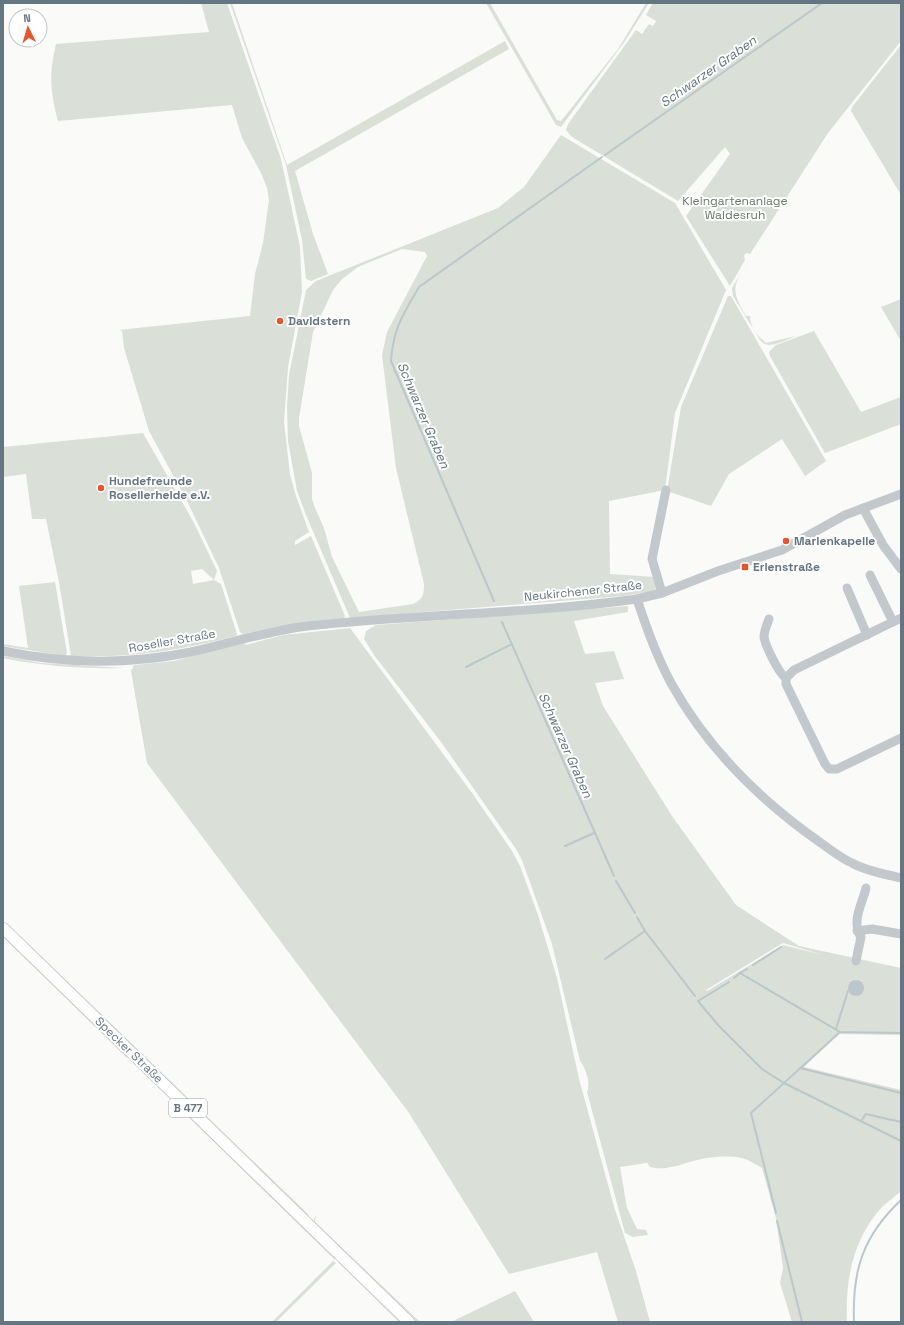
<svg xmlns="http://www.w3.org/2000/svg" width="904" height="1325" viewBox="0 0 904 1325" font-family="'Space Grotesk',sans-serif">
<rect width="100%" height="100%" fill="#fafaf8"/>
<g fill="#dadfd7" fill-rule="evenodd">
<path d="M201,3h26l54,156 19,88 2,45 -14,75 -4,55 6,53 6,21 13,36 -14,9v4l16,-9 34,80 -1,2 -41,4 -60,12 -3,-2 -21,-64 -32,-67 -38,-70 -25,-83 -2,-17 -3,-1 131,-14 5,-42 8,-31 6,-43 -2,-12 -6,-15 -19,-35 -10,-33 -174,16c-8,-30 -9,-47 -2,-77l153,-12z"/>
<polygon points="230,3 232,3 287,165 505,41 509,49 295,171 313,234 328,274 311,281 306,279 302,240 286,165"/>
<polygon points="486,3 490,3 557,120 561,121 618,49 646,3 649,3 625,41 561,127 556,125"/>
<polygon points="653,3 901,3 901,41 828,133 750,254 746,253 744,256 745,260 730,286 686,216 730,154 725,147 678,201 572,137 566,130 568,124 636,30 642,34 649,24 653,26 656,21 646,15"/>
<polygon points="901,45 901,195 851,111 852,107"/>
<path d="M561,135l114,68 51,87 -51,123 -10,77 -56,11 1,73 45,3 1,14 -33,5 -273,22 -44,-103 -9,-24 -9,-50 -1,-34 2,-32 17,-85 10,-9 182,-73 26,-21zM402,249l23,3 2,4 -40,76 -5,23 14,113 28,116c0,11 -1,15 -11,20l-54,8 -27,-55 -8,-29 -9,-20 -3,-9v-26l-13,-47v-8l14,-86 20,-42 9,-11 16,-12z"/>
<path d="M751,257c-16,28 -23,29 -5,59h4c0,12 7,19 16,27l30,-7c-11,4 -28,15 -36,4l-27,-44 -1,-8z"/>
<polygon points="728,296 731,296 826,461 805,476 782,439 729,474 711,506 667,491 681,407"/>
<polygon points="901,299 901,341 881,307"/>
<polygon points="814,331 861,412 901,397 901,424 825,453 770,356 769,352 776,345"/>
<path d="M143,433l51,90 23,48 -3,9 7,4 16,50 -1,2c-59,15 -105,22 -165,20l-12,-74 -13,-63h-14l-6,-45 -23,3v-30zM202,569l12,11 -21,4 -2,-13z"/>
<polygon points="55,582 67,653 65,656 3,646 3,644 28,648 19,586"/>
<path d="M628,606v6l-54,9 11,33 29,-3 10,28 -29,4 8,23 69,110 64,89 63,41 102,22v67l-62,-1 -35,33 97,23v101c-8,7 -18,14 -25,23 -24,30 -31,70 -29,108h-55l-12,-39 3,-15 -7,-50 -14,-50c-6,-3 -11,-7 -17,-9 -13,-5 -39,-2 -52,2 -15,4 -27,10 -43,6l-3,-4 -27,4 7,41 10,21 9,1 2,5 -15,2 -8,-4 -38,-141c4,-8 -1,-24 -7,-31l-28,-117 -30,-84 -6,-11 -75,-107 -67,-87 -10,-16 2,-8 10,-6zM783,943l40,12 -40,-10 -76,46 -1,-1z"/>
<polygon points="350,628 472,793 512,851 520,866 538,915 557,978 579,1079 615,1210 636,1271 650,1322 618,1322 597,1252 509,1274 409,1113 147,763 131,671 134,665 174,661 244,643 246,645 283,635"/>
<path d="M3,656l38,7 82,5c-40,1 -77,-2 -116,-9l-4,-1z"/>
<polygon points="7,923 309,1215 307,1217 7,924"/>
<polygon points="3,937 9,938 128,1057 127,1058"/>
<polygon points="134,1059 336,1258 335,1260 131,1061"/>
<path d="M320,1210l-4,5 -1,7 105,100h-7l-100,-97c0,-7 3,-10 7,-15z"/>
<polygon points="333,1261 336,1263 276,1322 272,1322"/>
<polygon points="340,1261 405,1322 399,1322 338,1262"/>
<polygon points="515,1291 534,1322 451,1322"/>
</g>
<circle fill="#bbc7cb" cx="856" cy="988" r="8"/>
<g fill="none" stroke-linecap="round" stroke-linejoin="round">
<g stroke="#bbc7cb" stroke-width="2">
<polyline points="605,155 822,3"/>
<path d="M494,601l-103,-240c2,-32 12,-47 28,-74l183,-130"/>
<polyline points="502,622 614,876"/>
<polyline points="466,667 512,644"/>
<polyline points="565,846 594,833"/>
<polyline points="616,881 635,913"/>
<polyline points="637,917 645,931 695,996"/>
<polyline points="605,959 645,931"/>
<polyline points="753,965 781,947"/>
<polyline points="740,973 747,969"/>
<polyline points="734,978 740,973 840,1032 901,1033"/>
<polyline points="729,982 698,1001 718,1025 762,1069 784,1083 901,1141"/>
<polyline points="836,1029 848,991"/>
<polyline points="800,1068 901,1093"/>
<polyline points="861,1121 866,1114 901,1122"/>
<polyline points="776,1213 751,1113 840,1032"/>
<polyline points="777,1221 802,1322"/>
<path d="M854,1322c-2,-52 9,-86 47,-122"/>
</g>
<defs>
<polyline id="major" points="3,928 409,1322"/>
</defs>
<use href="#major" stroke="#b5babe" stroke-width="12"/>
<g stroke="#c3c8cc" stroke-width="9">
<polyline points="863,508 883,545 901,569"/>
<polyline points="870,575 893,622"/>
<polyline points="847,588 867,635"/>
<polyline points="662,593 652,559 666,490"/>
<path d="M637,599c9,28 20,58 34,84 36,65 90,118 150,160 10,7 20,15 31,20 14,8 33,11 49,15"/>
<polyline points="901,618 794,670 786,678 786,684 825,764 829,769 837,769 901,738"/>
<path d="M769,619c-2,5 -5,12 -5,18 1,8 15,37 22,41"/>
<path d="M3,651c63,13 125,14 188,1 39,-9 77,-21 116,-26 110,-12 221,-12 330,-27l25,-6 56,-22 64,-21 63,-35 56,-21"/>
<polyline points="857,931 872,929 901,934"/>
<path d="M856,961l5,-24c-10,-16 1,-32 5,-49"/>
</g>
<use href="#major" stroke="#fff" stroke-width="11"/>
</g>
<g fill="#e4572e" stroke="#fff" stroke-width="1.5">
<circle cx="280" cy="321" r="4"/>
<circle cx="101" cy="488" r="4"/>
<circle cx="786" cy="541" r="4"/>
<rect x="741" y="563" width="8" height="8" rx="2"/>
</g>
<g text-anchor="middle" stroke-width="4" stroke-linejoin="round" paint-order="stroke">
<rect fill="#fff" stroke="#939fa8" stroke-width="1" x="169" y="1099" width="38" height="18" rx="3"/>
<g font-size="11" font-weight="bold" fill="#657683">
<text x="188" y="1112">B 477</text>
</g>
<g font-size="12" fill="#687a64" stroke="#fff">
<text x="735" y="205">Kleingartenanlage<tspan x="735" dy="14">Waldesruh</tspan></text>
</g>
<g font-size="12" font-weight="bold" fill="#657683" stroke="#fff" text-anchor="start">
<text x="288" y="325">Davidstern</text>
<text x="109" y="485">Hundefreunde<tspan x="109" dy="14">Rosellerheide e.V.</tspan></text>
<text x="794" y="545">Marienkapelle</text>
<text x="753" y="571">Erlenstraße</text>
</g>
<g font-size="12" fill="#657683" stroke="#fff">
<text transform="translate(583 591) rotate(-6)" y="4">Neukirchener Straße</text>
<text transform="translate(172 641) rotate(-10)" y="4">Roseller Straße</text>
<text transform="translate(129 1050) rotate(44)" y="4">Specker Straße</text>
</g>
<g font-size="13" font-style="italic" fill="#60757c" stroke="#fff">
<text transform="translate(708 71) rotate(-35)" y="5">Schwarzer Graben</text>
<text transform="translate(424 415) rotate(67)" y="5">Schwarzer Graben</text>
<text transform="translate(566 745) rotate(66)" y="5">Schwarzer Graben</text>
</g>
</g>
<rect width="904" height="1325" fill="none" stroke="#657683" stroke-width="8"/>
<g transform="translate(28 28) rotate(355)"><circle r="19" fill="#ffffff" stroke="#c1c8cd"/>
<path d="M0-3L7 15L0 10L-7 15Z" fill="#e4572e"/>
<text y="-6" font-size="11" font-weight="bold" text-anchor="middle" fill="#657683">N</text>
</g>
</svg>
